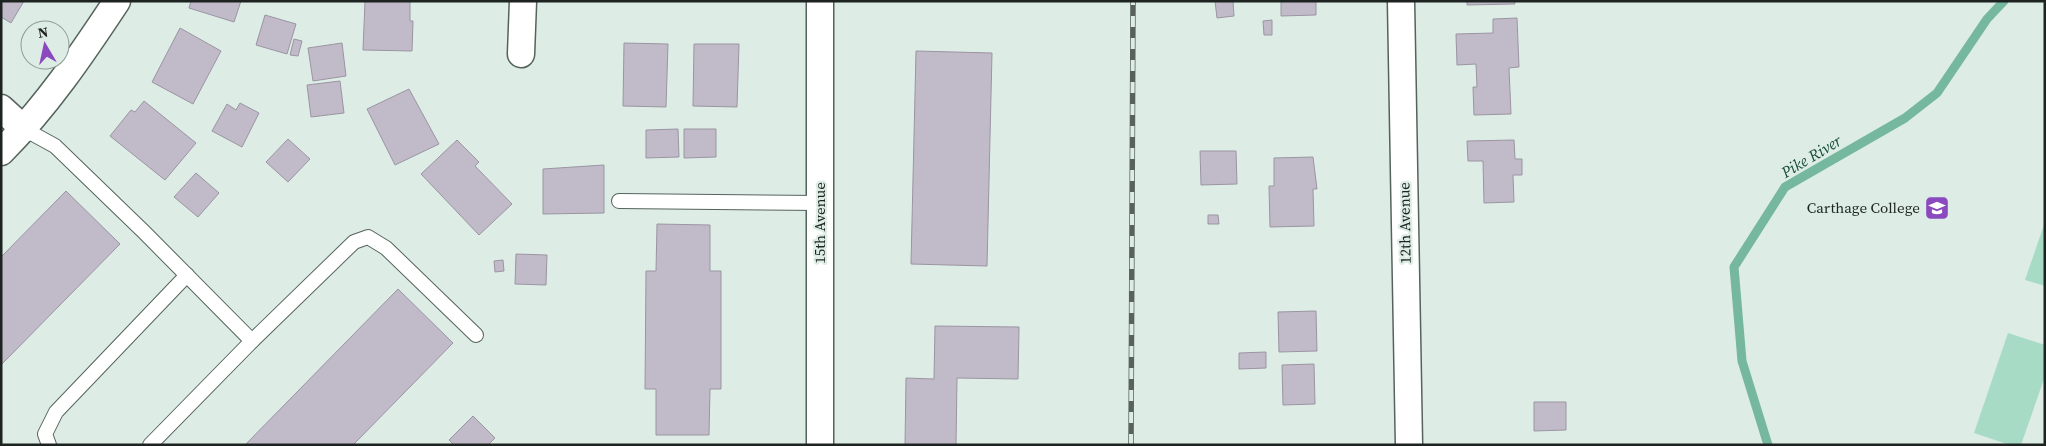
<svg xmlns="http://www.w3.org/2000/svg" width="2046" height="446" viewBox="0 0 2046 446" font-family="'Source Serif 4',serif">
<rect width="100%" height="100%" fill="#ddede6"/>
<g fill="#a7dbc5">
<polygon points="2045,222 2045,286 2025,280"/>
<polygon points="2008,333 2045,345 2045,376 2021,445 2010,445 1974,433"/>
</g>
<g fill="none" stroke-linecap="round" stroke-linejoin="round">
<polyline stroke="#75b89e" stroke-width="9" points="1768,445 1742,361 1734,267 1785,187 1905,118 1937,93 1987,19 2004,1"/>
</g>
<g fill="#c1bac8" stroke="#9b95a2">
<polygon points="1,1 24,1 11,23 1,17"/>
<polygon points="191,1 241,1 234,22 189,8"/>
<polygon points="365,1 410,1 410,21 413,21 412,51 363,50"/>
<polygon points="1215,1 1233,1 1234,16 1217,18"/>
<polygon points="1281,1 1316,1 1316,15 1281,16"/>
<polygon points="1467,1 1514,1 1515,4 1467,5"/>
<polygon points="265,15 296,24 287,54 256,45"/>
<polygon points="1517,18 1519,67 1509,68 1511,114 1474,115 1473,87 1477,87 1476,64 1457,65 1456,34 1493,33 1493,19"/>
<polygon points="1272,20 1272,35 1264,35 1263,21"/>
<polygon points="180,28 221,51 193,104 152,82"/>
<polygon points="294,39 302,41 298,56 290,55"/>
<polygon points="342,43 346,76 313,81 308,48"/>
<polygon points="624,43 668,44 666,107 623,106"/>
<polygon points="694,44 739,44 737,107 693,106"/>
<polygon points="916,51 992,53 987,266 911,264"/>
<polygon points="340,81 344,113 311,117 307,85"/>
<polygon points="409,89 439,144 395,165 367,109"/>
<polygon points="144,101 196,143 165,180 110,136 131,110 135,112"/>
<polygon points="240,103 259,113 242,147 212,131 227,104 236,110"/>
<polygon points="678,129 679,157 646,158 646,130"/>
<polygon points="684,129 716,129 716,157 684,158"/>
<polygon points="288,139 310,159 288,182 266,162"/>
<polygon points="457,140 479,162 475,166 512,204 479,235 421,174"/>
<polygon points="1514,140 1515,159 1522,159 1522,175 1513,175 1514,202 1484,203 1483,161 1468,161 1467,141"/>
<polygon points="1200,151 1236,151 1237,184 1201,185"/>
<polygon points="1313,157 1317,189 1313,189 1314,226 1270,227 1269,186 1274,186 1274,158"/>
<polygon points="604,165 604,213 543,214 543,169"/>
<polygon points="196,173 219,193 198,217 174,197"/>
<polygon points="66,191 120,244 1,365 1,257"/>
<polygon points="1208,215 1218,215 1219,224 1208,224"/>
<polygon points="657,224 710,225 710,271 721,271 721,389 710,389 709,435 656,435 656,389 645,389 646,271 656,271"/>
<polygon points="516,254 547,255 546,285 515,284"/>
<polygon points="503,260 504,271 495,272 494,261"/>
<polygon points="398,289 453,343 353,445 245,445"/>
<polygon points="1316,311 1317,351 1279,352 1278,312"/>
<polygon points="935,326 1019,327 1018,379 957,378 956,445 905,445 906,378 934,379"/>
<polygon points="1266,352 1266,368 1239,369 1239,353"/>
<polygon points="1314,364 1315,404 1283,405 1282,365"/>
<polygon points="1534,402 1566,402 1566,430 1534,431"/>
<polygon points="473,416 495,438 488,445 454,445 449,440"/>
</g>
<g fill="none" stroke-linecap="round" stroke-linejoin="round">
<defs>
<g id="lane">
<polyline points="24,129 55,146 144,232 252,341 354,242 368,237 386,248 476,335"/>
<polyline points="619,201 820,203"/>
<polyline points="49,445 45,434 56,412 187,275"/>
<polyline points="150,445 252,341"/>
</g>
<g id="street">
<polyline points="820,1 820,445"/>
<polyline points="1401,1 1409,445"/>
<polyline points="521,54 523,1"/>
<polyline points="1,108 24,129"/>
<path d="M1,152c45,-45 81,-98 116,-151"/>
</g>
</defs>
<use href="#lane" stroke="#55635d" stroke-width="16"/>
<use href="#street" stroke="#55635d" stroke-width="29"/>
<use href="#lane" stroke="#fff" stroke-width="14"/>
<use href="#street" stroke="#fff" stroke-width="26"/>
<defs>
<polyline id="rail" points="1131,445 1133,1"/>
</defs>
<use href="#rail" stroke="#58615d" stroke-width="5.5"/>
<use href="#rail" stroke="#ddede6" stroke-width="4" stroke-dasharray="11" stroke-linecap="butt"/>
</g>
<defs>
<symbol id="university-square" viewBox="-11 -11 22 22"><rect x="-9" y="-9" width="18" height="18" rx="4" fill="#8a49be" stroke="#ddede6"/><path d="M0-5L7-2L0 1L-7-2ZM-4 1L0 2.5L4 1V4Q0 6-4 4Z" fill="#fff"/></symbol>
</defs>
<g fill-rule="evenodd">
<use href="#university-square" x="1923" y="194" width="28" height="28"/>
</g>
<g text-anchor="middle" stroke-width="4.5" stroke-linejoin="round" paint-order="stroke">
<g font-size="15" fill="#1d2321" stroke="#ddede6" text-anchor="end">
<text x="1920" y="213">Carthage College</text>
</g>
<g font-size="15" fill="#1d2321" stroke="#ddede6">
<text transform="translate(820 223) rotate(-90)" y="5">15th Avenue</text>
<text transform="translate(1405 223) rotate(-91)" y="5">12th Avenue</text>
</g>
<g font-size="16" font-style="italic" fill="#154c3a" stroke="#ddede6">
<text transform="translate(1811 156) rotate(-31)" y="6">Pike River</text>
</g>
</g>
<rect width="2046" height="446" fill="none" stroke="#1d2321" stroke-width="5"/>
<g transform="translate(45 45) rotate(351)"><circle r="24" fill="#ddede6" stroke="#909c97"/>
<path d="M0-4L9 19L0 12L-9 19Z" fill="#8a49be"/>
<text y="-8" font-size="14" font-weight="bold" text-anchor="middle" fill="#1d2321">N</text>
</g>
</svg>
